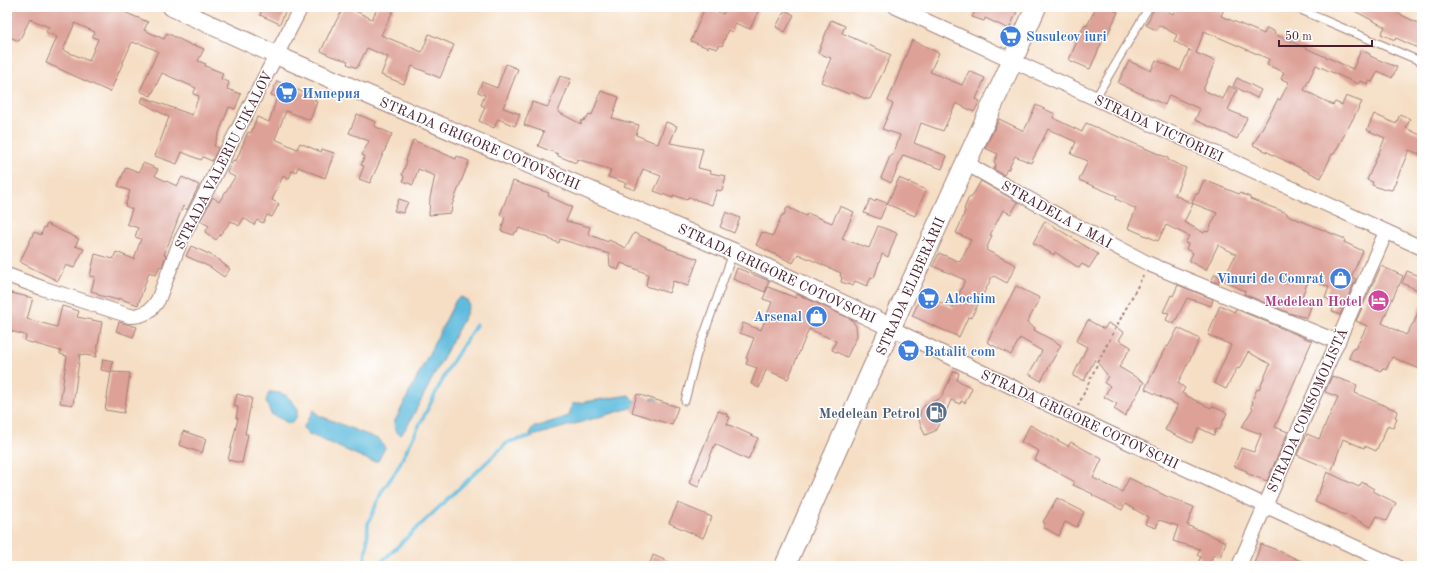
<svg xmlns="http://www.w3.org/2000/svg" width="1429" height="573" viewBox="0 0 1429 573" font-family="'Old Standard TT',serif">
<rect width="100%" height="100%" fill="#fff"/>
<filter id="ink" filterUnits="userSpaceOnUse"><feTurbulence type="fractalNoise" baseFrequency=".025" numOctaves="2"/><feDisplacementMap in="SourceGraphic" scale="8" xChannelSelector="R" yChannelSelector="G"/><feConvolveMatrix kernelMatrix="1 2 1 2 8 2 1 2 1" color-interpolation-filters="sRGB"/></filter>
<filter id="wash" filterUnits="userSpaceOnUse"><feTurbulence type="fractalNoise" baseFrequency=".012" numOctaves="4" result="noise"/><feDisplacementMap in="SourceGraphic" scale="16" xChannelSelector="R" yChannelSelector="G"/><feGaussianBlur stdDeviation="0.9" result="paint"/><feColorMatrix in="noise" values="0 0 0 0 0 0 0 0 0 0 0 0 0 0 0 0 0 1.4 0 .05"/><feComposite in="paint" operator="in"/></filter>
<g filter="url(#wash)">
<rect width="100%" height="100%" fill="#f5dec4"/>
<g fill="#5fbcdd" stroke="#546e84">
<polygon points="461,297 467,300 469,305 466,314 408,425 401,435 395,431 394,423 456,300"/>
<path d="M269,392c18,1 18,3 29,17l-2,9 -7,6 -6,-4 -12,-6 -5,-13z"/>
<polygon points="629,395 634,401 656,398 661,403 634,407 529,437 532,428 569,416 572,404"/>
<polygon points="314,410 318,415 380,440 385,448 378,461 371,461 309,434 303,428"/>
</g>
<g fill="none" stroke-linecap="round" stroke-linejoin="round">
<g stroke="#5fbcdd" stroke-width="3.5">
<polyline points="364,566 367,544 368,524 382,491 396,471 449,367 476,325"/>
<polyline points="377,566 508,442 529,437"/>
</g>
</g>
<g id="blocks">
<g fill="#dda197" fill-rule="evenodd">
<path d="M7,7h105l36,15 -4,8 20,9 3,-6 26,13 1,-1 10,4 -6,12 8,3 -1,2 18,7 -2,6 8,3 -2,7 14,5 -6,15 -6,-2 -15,39 4,2 -6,13 -9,-4 -2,3 -19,-8 -5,12 -22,-8 14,-39 -28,-15 2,-5 49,18 7,-19 -6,-2 3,-6 -34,-15 -11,23 -11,-5 18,-40 -19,-8 -1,1 -6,-2 -22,50 -64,-29 11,-26 -11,-5 3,-5 -19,-8 -11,22 -12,-5zM75,23l20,9 -3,5 6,2 -9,22 -26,-11z"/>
<polygon points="263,7 287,7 280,24 260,15"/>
<polygon points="344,7 347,7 372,19 378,7 395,7 381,35 422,52 429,34 454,45 440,78 412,66 404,84 381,75 388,57 367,48 357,68 347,64 348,61 331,56 321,51 333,25 334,25"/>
<polygon points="705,7 723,14 726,7 733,7 741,10 742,7 760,7 750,29 735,23 732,32 728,30 722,46 720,45 717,49 708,46 708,48 691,41"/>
<polygon points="977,7 994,7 1002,10 1003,7 1019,7 1009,29 985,18 984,21 972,17"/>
<polygon points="1096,7 1115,7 1114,10 1118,12 1106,38 1104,37 1090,69 1069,60 1084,25 1087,26"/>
<polygon points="1155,7 1161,7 1173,14 1176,7 1225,7 1221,16 1264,34 1267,28 1275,32 1274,34 1353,69 1361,50 1370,54 1370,56 1379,60 1397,67 1392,78 1378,71 1372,82 1369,81 1368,84 1360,81 1358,84 1316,65 1304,90 1333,105 1335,102 1342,105 1346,96 1362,102 1334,154 1332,154 1321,178 1253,145 1278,99 1280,100 1289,82 1281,79 1284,72 1267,65 1269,59 1204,31 1196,53 1215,61 1203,90 1223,99 1229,86 1237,90 1228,110 1247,118 1237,139 1195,120 1200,109 1169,95 1165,105 1118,83 1129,61 1151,71 1156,60 1180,71 1189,50 1191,51 1174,41 1177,35 1159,25 1156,30 1146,25"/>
<polygon points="1347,7 1393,7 1391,10 1422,25 1422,50 1396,38 1395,40 1381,34 1385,27"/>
<polygon points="785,10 794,15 785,32 776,27"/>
<polygon points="831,20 845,26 842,33 891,55 870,99 866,99 851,92 849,94 821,82 831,58 818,53"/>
<polygon points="912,40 939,53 930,72 962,85 969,71 985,78 976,99 980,101 974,112 956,103 943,131 921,123 914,143 947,156 942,169 903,155 891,183 881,178 891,154 893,155 900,135 882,129 893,104 888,101"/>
<polygon points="506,64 518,69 503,108 520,114 515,126 498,119 494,128 479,121 485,107 481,105 485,95 478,92 482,82 497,88"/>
<polygon points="560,76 571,79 558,112 581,124 582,120 584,121 585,118 587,119 589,114 592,115 601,91 619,97 612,118 639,125 636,135 658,144 666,122 677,126 670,143 703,149 698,168 711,171 710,173 726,176 722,191 717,190 712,205 688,197 687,200 673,195 673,198 654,191 661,176 643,169 635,190 624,186 626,183 608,177 611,170 577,159 576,163 558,156 558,154 538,146 544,132 524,125 532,102 548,107"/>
<polygon points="1237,78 1261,90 1257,98 1233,86"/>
<polygon points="277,81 316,98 315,101 317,102 310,120 286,111 275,139 297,149 300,143 321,152 322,149 334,153 332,159 325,178 298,167 296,172 292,171 289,179 283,176 272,200 279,204 272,217 267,215 263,223 257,220 254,225 244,218 239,226 231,221 216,240 205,232 209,226 200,221 213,197 219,202 235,177 227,173 233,160 236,161 248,132 251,133 257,117 269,122 277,97 271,95"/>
<polygon points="1036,105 1055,114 1053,118 1082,132 1086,123 1168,158 1168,160 1186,168 1175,195 1193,204 1184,222 1204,233 1205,231 1208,232 1217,213 1192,203 1196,194 1198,194 1204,180 1239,194 1240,193 1250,197 1250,199 1287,213 1287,215 1345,239 1344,242 1363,251 1351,277 1356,279 1340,315 1332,311 1336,302 1325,298 1329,287 1309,279 1301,299 1312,303 1307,318 1289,313 1244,294 1245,291 1223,280 1236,254 1218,245 1206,270 1189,261 1193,253 1186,249 1188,244 1185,243 1189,236 1166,225 1158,241 1128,228 1136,209 1116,199 1117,196 1079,180 1088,161 1071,154 1076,142 1048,129 1031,163 1015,156 1008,170 1007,169 1004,175 994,169 996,164 994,162 998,154 985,148 999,119 1024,131"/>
<polygon points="357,114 376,122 374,126 392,134 370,183 359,179 364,166 361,165 365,156 362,155 369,141 349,133"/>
<polygon points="1374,114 1396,124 1400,114 1410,119 1406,128 1422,136 1422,155 1409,150 1392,190 1386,189 1385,190 1372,185 1373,182 1367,180 1385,138 1367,130"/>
<polygon points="413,140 456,159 457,156 469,161 452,205 451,213 429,215 430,198 435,176 418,169 413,185 403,181 404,176 402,175 407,161 406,160"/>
<polygon points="143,163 158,169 155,176 177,186 182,177 199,185 187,210 183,206 164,255 166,255 162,267 160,266 156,275 149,272 138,305 118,298 118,300 98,295 98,293 91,291 95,277 90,276 95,254 113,259 116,252 134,259 141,239 135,237 138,228 127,224 132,209 125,206 130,191 118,186 126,167 139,172"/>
<polygon points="899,178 926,190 915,216 887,204"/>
<polygon points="513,181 549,193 548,196 572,207 566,221 590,227 588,234 608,242 609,240 626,248 634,233 667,247 666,248 698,259 688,286 673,281 669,293 646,286 648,274 621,263 618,270 610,266 609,254 560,239 559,243 549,239 549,238 519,228 517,232 515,232 514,235 501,231 505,217 500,215"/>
<polygon points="981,181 1018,202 1011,214 1003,210 990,235 992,235 986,250 1016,265 1007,283 994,276 992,277 971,318 968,317 959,337 912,316 920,299 930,303 934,300 953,308 965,280 933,266 939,253 960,262 971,240 956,233 962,220 965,210 964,209 969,197 971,198"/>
<polygon points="399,199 408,202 403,213 394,211"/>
<polygon points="870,199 875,202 876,199 887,203 880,219 864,213"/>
<polygon points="840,206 854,212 842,239 869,248 878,226 897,233 888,257 882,254 874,278 871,277 867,286 855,281 853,286 841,282 842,277 840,276 841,273 798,254 793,263 756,245 762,232 773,236 782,215 784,215 787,207 806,216 807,213 832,223"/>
<polygon points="726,212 740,218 734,233 720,227"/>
<polygon points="1045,221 1098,254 1089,268 1082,264 1079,268 1055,252 1054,255 1033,243"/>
<polygon points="47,224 79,239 75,246 84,249 74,268 66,265 58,281 20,262 34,232 41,235 44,227 45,228"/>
<polygon points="191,246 209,254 221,261 221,262 230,269 224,277 210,267 186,256"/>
<polygon points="1381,266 1403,276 1399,286 1398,286 1382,323 1406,335 1413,323 1414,323 1420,305 1422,305 1422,370 1392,357 1386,370 1382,368 1381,371 1349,358 1353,348 1355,349 1367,326 1356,321"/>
<polygon points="737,268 769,281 765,292 733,279"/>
<polygon points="1407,271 1422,277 1422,292 1402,283"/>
<polygon points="1215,274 1220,277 1218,283 1211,281"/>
<polygon points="1178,285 1213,299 1211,306 1187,298 1174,324 1166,320 1169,313 1163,312 1171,295 1173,296"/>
<polygon points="1016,286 1040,298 1027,323 1035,328 1034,330 1061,345 1041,381 1029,374 1042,351 1020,338 1011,355 987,342"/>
<polygon points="768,287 796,298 797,294 851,319 856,326 857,336 847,357 832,350 836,341 809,329 788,379 766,370 759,388 751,384 757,368 746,364 748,359 746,358 754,338 740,333 743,323 761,330 772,302 763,299"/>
<polygon points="7,292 33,298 27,319 57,327 62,306 79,311 77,317 102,322 96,357 80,354 73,405 60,403 67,356 60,354 61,351 25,341 26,336 25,335 7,330"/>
<polygon points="1220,305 1234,312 1236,309 1312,341 1275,427 1288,432 1267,481 1246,473 1247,471 1234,466 1241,448 1254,452 1261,434 1242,427 1253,408 1251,407 1253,402 1252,401 1257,389 1259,390 1270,364 1248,352 1239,369 1237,368 1226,389 1214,383 1231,345 1208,335"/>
<polygon points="1088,320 1104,329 1108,323 1124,332 1119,340 1131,347 1119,367 1144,382 1125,416 1114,409 1117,404 1104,397 1110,386 1104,383 1108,376 1095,359 1084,381 1073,376 1087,347 1076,341"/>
<polygon points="119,322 137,327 133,337 116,331"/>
<polygon points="1178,328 1200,339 1178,383 1185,388 1182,393 1200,403 1211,408 1212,406 1227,413 1219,430 1216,429 1214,435 1199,428 1192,443 1165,430 1178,405 1145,389 1166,346 1168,347"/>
<polygon points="103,359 113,361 111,372 101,370"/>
<polygon points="954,371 959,373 957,380 972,388 965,403 961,401 960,404 951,400 942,421 941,420 935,431 925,435 919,420 921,410 925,405 941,398"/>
<polygon points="111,372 130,373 124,413 105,410"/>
<polygon points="1332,376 1357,385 1355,393 1398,411 1395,417 1397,418 1393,428 1388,425 1376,451 1365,446 1364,448 1343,439 1332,470 1297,455 1307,434 1319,439 1338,397 1325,392"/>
<polygon points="237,394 252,398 245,434 248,434 242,463 228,460 238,418 236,418 238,407 234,406"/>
<polygon points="637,394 678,407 672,425 632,412"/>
<polygon points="718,411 727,414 727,416 730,417 727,424 758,438 748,460 715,444 698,487 689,483"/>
<polygon points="1030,425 1068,446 1071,442 1102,459 1093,478 1122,492 1129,478 1168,497 1194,507 1187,525 1226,542 1220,557 1214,554 1208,566 1196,566 1201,557 1197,555 1200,549 1173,541 1178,526 1159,520 1156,528 1145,524 1148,517 1125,504 1122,510 1092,495 1093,494 1073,485 1075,482 1035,460 1039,451 1021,442"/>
<polygon points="183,431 206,439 202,453 179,445"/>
<polygon points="1327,472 1359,487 1362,482 1374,489 1373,491 1396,503 1387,521 1377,516 1371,527 1345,514 1345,515 1315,502"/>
<polygon points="1057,498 1084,512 1077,527 1065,522 1059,536 1043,527 1045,523 1043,522"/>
<polygon points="678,503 712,517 703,538 669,523"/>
<polygon points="1261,544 1277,550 1312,566 1253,566"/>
<polygon points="653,555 678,566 649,566"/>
</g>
</g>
</g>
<g filter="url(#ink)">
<use href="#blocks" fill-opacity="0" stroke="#a07e78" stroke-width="1"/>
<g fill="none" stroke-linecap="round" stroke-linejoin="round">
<defs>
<g id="service">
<polyline points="1294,7 1422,62"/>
<polyline points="1095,99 1149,7"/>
<polyline points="685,401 697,354 733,253"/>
</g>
<g id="minor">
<polyline points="896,7 1422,248"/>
<polyline points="966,161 976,169 1064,219 1149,264 1338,342"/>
<path d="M7,275l35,13 88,28c14,0 21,-5 28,-16l23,-60 120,-233"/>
<polyline points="891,327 903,334 1074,417 1396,566"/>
<polyline points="1239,566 1265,506 1386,232"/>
</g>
<polyline id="tertiary" points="172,7 276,55 733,252 891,327"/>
<polyline id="secondary" points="785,566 891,327 1006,75 1036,7"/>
</defs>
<use href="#service" stroke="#a07e78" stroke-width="9"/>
<use href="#minor" stroke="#a07e78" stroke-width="16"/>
<use href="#tertiary" stroke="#a07e78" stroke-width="20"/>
<use href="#secondary" stroke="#a07e78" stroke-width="22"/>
<polyline stroke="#a07e78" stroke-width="2" stroke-dasharray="3 3" stroke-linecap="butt" points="1078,406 1100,358 1143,276"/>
<use href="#service" stroke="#fff" stroke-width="7"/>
<use href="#minor" stroke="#fff" stroke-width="14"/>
<use href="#tertiary" stroke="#fff" stroke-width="18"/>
<use href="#secondary" stroke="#fff" stroke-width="20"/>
</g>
</g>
<defs>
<symbol id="supermarket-disc" viewBox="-11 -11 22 22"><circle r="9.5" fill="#3f7fe0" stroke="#fff"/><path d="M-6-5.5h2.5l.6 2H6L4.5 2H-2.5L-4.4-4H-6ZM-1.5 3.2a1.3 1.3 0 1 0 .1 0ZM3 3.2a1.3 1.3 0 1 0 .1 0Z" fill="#fff"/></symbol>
<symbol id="shop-disc" viewBox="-11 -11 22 22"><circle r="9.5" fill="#3f7fe0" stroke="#fff"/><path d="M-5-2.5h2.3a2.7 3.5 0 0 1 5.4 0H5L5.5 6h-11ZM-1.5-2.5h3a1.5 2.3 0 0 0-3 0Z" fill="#fff"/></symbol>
<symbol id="hotel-disc" viewBox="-11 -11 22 22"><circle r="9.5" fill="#d1479c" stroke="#fff"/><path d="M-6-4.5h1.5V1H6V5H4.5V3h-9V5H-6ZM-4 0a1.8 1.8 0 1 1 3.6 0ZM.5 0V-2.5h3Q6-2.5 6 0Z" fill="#fff"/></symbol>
<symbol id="fuel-disc" viewBox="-11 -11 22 22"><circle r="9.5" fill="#5c6f8a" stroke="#fff"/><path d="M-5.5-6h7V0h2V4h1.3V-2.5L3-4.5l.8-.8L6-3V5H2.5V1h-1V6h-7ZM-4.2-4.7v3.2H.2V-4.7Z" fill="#fff"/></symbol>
</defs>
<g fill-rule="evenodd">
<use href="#supermarket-disc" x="998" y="24" width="25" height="25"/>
<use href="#supermarket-disc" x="274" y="80" width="25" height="25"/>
<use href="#shop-disc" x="1328" y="266" width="25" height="25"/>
<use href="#supermarket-disc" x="916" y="286" width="25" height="25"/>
<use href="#hotel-disc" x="1366" y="288" width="25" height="25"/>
<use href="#shop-disc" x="804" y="304" width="25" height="25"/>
<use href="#supermarket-disc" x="896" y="338" width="25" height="25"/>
<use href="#fuel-disc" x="924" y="400" width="25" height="25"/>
</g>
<g text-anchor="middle" stroke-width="3" stroke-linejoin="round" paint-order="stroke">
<g font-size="14" font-weight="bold" fill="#366cbe" stroke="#fff" text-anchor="start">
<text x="1026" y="41">Susulcov iuri</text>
<text x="302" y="98">Империя</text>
<text x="1324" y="283" text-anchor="end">Vinuri de Comrat</text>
<text x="944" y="303">Alochim</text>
<text x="802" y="321" text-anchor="end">Arsenal</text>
<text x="924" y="356">Batalit com</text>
</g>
<g font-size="14" fill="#4a1f2b" stroke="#fff">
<text transform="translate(1159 128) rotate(25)" y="5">STRADA VICTORIEI</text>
<text transform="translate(480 143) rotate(23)" y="5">STRADA GRIGORE COTOVSCHI</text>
<text transform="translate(223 160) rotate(-63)" y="5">STRADA VALERIU CIKALOV</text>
<text transform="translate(1057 214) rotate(29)" y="5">STRADELA 1 MAI</text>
<text transform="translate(777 273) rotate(25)" y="5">STRADA GRIGORE COTOVSCHI</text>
<text transform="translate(910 286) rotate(-66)" y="5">STRADA ELIBERĂRII</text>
<text transform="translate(1307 410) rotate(-66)" y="5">STRADA COMSOMOLISTĂ</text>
<text transform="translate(1080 419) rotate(25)" y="5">STRADA GRIGORE COTOVSCHI</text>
</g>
<g font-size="14" font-weight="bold" fill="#b23c85" stroke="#fff" text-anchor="end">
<text x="1362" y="306">Medelean Hotel</text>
</g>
<g font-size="14" font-weight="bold" fill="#4e5e75" stroke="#fff" text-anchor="end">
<text x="920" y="418">Medelean Petrol</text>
</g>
</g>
<rect width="1429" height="573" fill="none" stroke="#fff" stroke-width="24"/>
<path d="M1279 40v6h93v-6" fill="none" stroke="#4a1f2b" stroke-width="2"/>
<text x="1285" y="40" font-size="12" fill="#4a1f2b" stroke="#ffffff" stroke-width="3" paint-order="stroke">50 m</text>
</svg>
